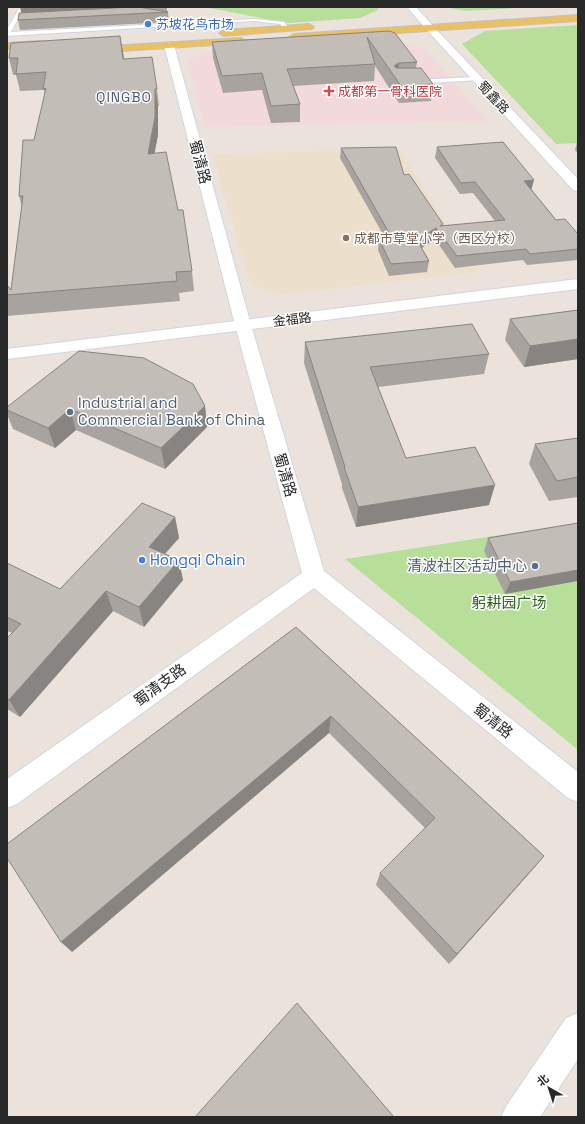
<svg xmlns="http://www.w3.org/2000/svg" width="585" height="1124" viewBox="0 0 585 1124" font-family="'Space Grotesk','Noto Sans SC',sans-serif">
<rect width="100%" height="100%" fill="#ebe3db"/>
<polygon fill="#ecdfcb" points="399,149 477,272 278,295 250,283 212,154"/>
<polygon fill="#f1d9dc" points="384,39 425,49 489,121 204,127 187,61 205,52"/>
<g fill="#b7df9a">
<polygon points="204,7 377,7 378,10 360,18 288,23"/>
<polygon points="445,7 535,7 465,11"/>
<polygon points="578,25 578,143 556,144 462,44 485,31"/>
<polygon points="578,523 578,750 345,559"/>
</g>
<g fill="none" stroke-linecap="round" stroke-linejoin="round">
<defs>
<g id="service">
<polygon points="20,7 24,7 11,32 254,19 284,22 290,29 285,30 280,24 254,21 7,36 7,29"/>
<polygon points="477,77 480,79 479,80 414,84 411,82 414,80"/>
</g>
<g id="minor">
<polygon points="430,25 433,26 578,179 578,191 573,190 427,30 425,28"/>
<polygon points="169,42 174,45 251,325 324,571 578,772 578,802 568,798 314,588 17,804 7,808 7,779 302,573 235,325 164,45"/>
<polygon points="578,1013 578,1059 540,1117 501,1117 507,1105 566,1018"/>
</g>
<g id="tertiary">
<polygon points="407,7 416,7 433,26 435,28 433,30 427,30"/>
<polygon points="578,279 578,289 7,359 7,349"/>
</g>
<g id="primary">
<polygon points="578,15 578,21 294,40 289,37 294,34"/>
<polygon points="309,24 314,27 312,29 224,36 219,33 224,30"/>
<polygon points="241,38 246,41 244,43 92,53 87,50 92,47"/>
<polygon points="40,41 43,42 45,44 43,46 7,49 7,43"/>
</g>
</defs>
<use href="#service" stroke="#d1d5e1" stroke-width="2"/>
<use href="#minor" stroke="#d1d5e1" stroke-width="2"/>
<use href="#tertiary" stroke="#d1d5e1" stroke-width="2"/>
<use href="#primary" stroke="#c3c3c3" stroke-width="2"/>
<use href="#service" fill="#fff" fill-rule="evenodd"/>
<use href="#minor" fill="#fff" fill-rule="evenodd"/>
<use href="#tertiary" fill="#fff" fill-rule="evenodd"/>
<use href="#primary" fill="#eac061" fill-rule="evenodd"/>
</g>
<g fill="#a8a39e">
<polygon points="20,7 167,7 167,12 168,12 169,22 20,30 18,20 22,13"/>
<polygon points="389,31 417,62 416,68 433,84 431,101 399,103 375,66 374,81 293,86 300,104 300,122 271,123 262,90 223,93 213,58 212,42"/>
<polygon points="123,52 124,59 157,89 159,106 158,106 158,135 154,153 178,210 192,271 194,291 179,293 180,301 7,316 7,285 11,290 22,207 19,196 34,140 45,94 44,90 20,91 16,75 13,75 9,58"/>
<polygon points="578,139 578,154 575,150"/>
<polygon points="437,147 532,190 556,220 578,234 578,260 527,265 523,260 455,268 435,239 422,248 429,261 427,272 389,276 378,250 379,239 385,238 340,158 341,148 404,175 443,226 495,221 473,193 460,194 435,158"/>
<polygon points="578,310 578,359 524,367 505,340 510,319"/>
<polygon points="305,342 489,354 484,374 378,387 406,458 489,505 356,527 342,488 342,484 304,363"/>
<polygon points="205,406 207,427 165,469 76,430 55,448 13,429 7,414 7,407"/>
<polygon points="578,438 578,497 549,501 529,464 535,444"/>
<polygon points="175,517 179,538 165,554 183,580 144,627 113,611 20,717 7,709 7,638 12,633 7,631 7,563 60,589"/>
<polygon points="578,523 505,594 484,551 488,538"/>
<polygon points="296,627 544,856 533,869 449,964 376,885 380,873 425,828 329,733 72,952"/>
</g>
<g fill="#888481">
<polygon points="20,7 132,7 22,17"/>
<polygon points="120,36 123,52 125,76 123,59"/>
<polygon points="399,63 397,80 394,76 395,65"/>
<polygon points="155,89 158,106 158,135 151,172 148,154"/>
<polygon points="534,180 531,191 524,181"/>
<polygon points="436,228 435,239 416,251 417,240"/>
<polygon points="578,339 578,359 524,367 530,346"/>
<polygon points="205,406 207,427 165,469 161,448"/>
<polygon points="70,409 76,430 55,448 48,428"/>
<polygon points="495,485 489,505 356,527 358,507"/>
<polygon points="175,517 179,538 154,566 149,547"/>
<polygon points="179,560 183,580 144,627 139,607"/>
<polygon points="578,570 578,581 505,594 510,582"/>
<polygon points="106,591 113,611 20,717 9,700"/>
<polygon points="331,716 329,733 72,952 61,942"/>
<polygon points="544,856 533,869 449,964 457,954"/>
</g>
<g fill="#c3bdb8" stroke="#888481">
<polygon points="134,7 138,7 168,12 18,20 19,13"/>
<polygon points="389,31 395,33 417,62 399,63 395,65 395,67 397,68 421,68 433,84 401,86 367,37 375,64 287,69 300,104 271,106 262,73 222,76 212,42"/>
<polygon points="120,36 123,59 152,57 157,89 155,89 155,117 148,154 166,152 178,210 183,210 192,271 176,272 177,281 7,295 7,285 11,290 23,196 19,196 23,140 34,140 46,88 43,89 46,72 16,74 18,58 9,58 11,43"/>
<polygon points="503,142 534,180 524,181 556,220 565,219 578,234 578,249 530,254 526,249 457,256 436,228 417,240 429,261 391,264 379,239 392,238 341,148 396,147 404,175 409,174 443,224 440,226 505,220 475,182 461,183 437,147"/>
<polygon points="578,310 578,339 530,346 510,319"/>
<polygon points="472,324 489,354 370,367 406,458 475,447 495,485 358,507 344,467 345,467 305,342"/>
<polygon points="79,351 144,358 193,384 205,406 161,448 70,409 48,428 7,410 7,407"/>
<polygon points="578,438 578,477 557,481 535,444"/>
<polygon points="142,503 175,517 149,547 179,560 139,607 106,591 9,700 7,698 7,638 21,624 7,617 7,563 60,589"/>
<polygon points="578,523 578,570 510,582 488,538"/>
<polygon points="296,627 544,856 457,954 380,873 435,818 331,716 61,942 7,858 7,844"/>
<polygon points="297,1003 394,1117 195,1117"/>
</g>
<g fill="#3f7fe0" stroke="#fff" stroke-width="1.5">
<circle cx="148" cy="24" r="4"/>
<circle cx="142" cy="560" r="4"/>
</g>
<path fill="#e0444e" stroke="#fff" stroke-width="1.5" d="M327 85h4v4h4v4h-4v4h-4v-4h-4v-4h4z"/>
<circle fill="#8d6e63" stroke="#fff" stroke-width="1.5" cx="346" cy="238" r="4"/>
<g fill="#5c6f8a" stroke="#fff" stroke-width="1.5">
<circle cx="70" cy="412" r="4"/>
<circle cx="535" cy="566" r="4"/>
</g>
<g text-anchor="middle" stroke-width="3" stroke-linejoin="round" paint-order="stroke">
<g font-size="13" fill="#366cbe" stroke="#fff" text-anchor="start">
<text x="156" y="29">苏坡花鸟市场</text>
</g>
<g font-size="13" fill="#be3a42" stroke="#fff" text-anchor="start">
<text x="338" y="96">成都第一骨科医院</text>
</g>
<g font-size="13" fill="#292929" stroke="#fff">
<text transform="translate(494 97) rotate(47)" y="5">蜀鑫路</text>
<text transform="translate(292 319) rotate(-7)" y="5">金福路</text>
</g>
<g font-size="13" fill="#785e54" stroke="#fff" text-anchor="start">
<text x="354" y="243">成都市草堂小学（西区分校）</text>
</g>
<g font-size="14" letter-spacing="1" fill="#4c5777" stroke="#fff">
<text x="124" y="102">QINGBO</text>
</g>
<g font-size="15" fill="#292929" stroke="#fff">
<text transform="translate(200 162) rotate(75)" y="5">蜀清路</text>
<text transform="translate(285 475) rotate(74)" y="5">蜀清路</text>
<text transform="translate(160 685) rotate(-36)" y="5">蜀清支路</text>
<text transform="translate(493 721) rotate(39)" y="5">蜀清路</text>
</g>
<g font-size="15" fill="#4e5e75" stroke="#fff" text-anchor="start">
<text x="78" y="408">Industrial and<tspan x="78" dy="17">Commercial Bank of China</tspan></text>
<text x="527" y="571" text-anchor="end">清波社区活动中心</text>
</g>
<g font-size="15" fill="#366cbe" stroke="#fff" text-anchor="start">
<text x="150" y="565">Hongqi Chain</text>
</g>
<g font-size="15" fill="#30621d" stroke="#fff">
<text x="509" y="608">躬耕园广场</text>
</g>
</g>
<rect width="585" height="1124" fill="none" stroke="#292929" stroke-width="16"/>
<g transform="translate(549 1088) rotate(321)" stroke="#ffffff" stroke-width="3" paint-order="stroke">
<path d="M0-3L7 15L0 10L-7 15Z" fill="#292929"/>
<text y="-6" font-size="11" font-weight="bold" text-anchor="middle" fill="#292929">北</text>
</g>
</svg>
